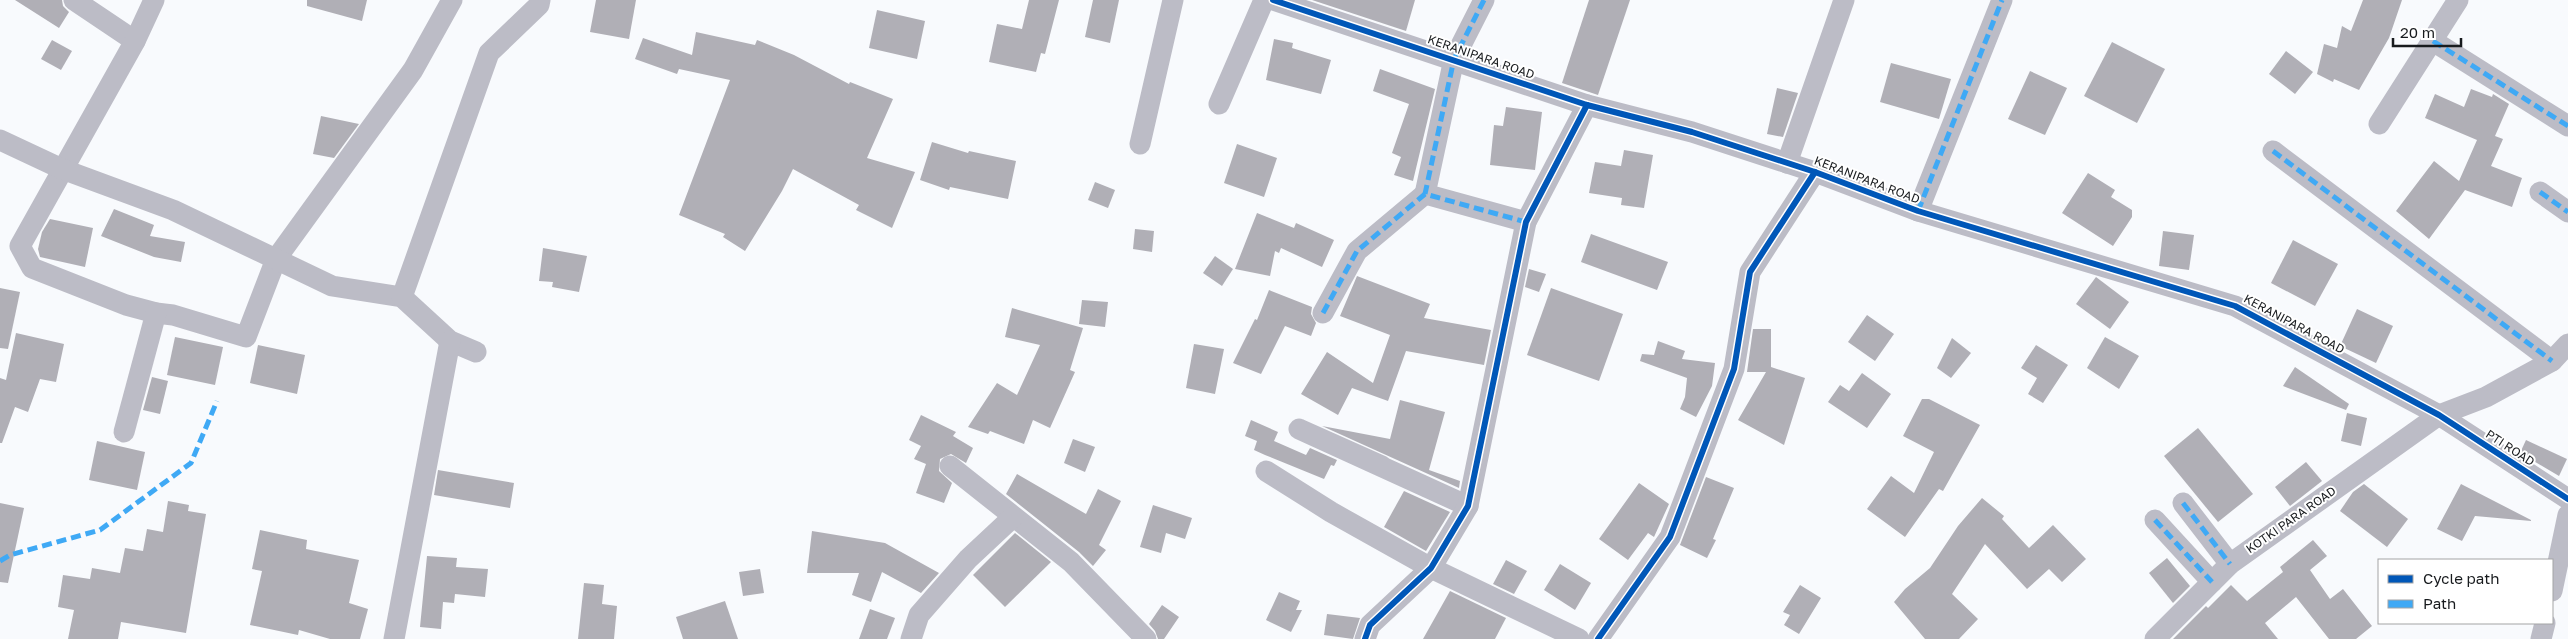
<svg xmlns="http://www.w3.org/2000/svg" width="2568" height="639" viewBox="0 0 2568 639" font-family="'Golos Text',sans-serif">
<rect width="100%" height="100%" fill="#f8fafd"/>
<g fill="#b0afb6">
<polygon points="15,0 62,0 63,6 69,12 59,28"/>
<polygon points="307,0 367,0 362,21 307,6"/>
<polygon points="596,0 636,0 629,39 590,32"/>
<polygon points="1029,0 1059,0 1045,54 1041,53 1036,72 989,62 997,24 1022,29"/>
<polygon points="1093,0 1119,0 1110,43 1085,37"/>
<polygon points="1312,0 1415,0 1406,31"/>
<polygon points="1589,0 1630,0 1598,95 1562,83"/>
<polygon points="2363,0 2402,0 2389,38 2359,90 2334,79 2333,82 2317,74 2324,44 2337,48 2342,26 2351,31"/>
<polygon points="877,10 925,21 917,59 869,48"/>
<polygon points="696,32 755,45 757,40 794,55 849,84 850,82 893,99 867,158 915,172 892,228 856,210 859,205 793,169 782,191 745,251 723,237 725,234 679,215 730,80 679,69 677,74 635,59 643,38 692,55"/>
<polygon points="1274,39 1293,43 1292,48 1331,60 1321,94 1266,80"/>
<polygon points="52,40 72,51 61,70 41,59"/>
<polygon points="2112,42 2165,69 2137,123 2084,96"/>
<polygon points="2286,51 2313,72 2295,94 2269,74"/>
<polygon points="1891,63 1951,79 1939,119 1880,102"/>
<polygon points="1380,69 1435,89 1413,181 1394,175 1401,157 1392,153 1409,104 1373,91"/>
<polygon points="2030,71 2067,88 2045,135 2008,119"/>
<polygon points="1777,88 1798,93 1783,137 1767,134"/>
<polygon points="2471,89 2492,97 2493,94 2509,104 2495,136 2503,139 2491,166 2522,178 2512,207 2465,190 2429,239 2396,211 2434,161 2459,181 2477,140 2425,118 2435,94 2464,107"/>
<polygon points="1506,107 1542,112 1535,170 1490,165 1494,125 1503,126"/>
<polygon points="321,116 359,124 334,158 313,154"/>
<polygon points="932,142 968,153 969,151 1016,161 1008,199 950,187 949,190 920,180"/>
<polygon points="1237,144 1277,158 1264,197 1224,183"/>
<polygon points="1624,150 1653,155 1644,208 1621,205 1622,198 1589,193 1595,162 1621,166"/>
<polygon points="2088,173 2115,190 2111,197 2132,210 2132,217 2113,246 2062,213"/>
<polygon points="1095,182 1115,190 1108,208 1088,200"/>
<polygon points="114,209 154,225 150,236 185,242 181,262 154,257 101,236"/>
<polygon points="1257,213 1294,228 1296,223 1334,240 1322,267 1281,248 1279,253 1275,251 1270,276 1235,269"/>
<polygon points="50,219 93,228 85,267 40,257 38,249 42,232"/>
<polygon points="1135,229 1154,231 1152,252 1133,249"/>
<polygon points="2163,231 2194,235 2189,270 2159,266"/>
<polygon points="1591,234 1668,262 1657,290 1581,262"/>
<polygon points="2293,240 2338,264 2315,306 2271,283"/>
<polygon points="543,248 587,256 579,292 552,287 553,282 539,281"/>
<polygon points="1215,256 1233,269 1222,286 1203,273"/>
<polygon points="1529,269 1546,274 1539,292 1525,287"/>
<polygon points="1357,276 1430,304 1424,318 1491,330 1484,365 1406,351 1388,401 1352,388 1338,415 1301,394 1327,352 1373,383 1390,335 1340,316"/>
<polygon points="2096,277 2129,302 2110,329 2076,304"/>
<polygon points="0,288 20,292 8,349 0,348"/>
<polygon points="1551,288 1623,314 1599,381 1527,355"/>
<polygon points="1269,290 1312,307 1311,314 1316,323 1311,336 1285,326 1261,374 1233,363 1255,319 1257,320"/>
<polygon points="1082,300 1108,302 1105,327 1079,324"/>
<polygon points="1012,308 1083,328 1070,370 1075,372 1050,428 1033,420 1024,444 990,431 988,434 968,427 997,383 1017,395 1040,345 1005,337"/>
<polygon points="2357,309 2393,326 2376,363 2340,346"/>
<polygon points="1867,315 1894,334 1875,361 1848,342"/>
<polygon points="1753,329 1771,329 1771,367 1805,378 1784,445 1738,420 1766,372 1747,372"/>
<polygon points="16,333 64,344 56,382 40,379 28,412 15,407 2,443 0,443 0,378 6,380"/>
<polygon points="175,337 223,347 215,385 167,375"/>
<polygon points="2105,337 2139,356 2119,389 2087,368"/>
<polygon points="1952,338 1971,353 1951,378 1937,368"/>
<polygon points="1658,341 1685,351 1682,359 1715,363 1712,386 1696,417 1680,409 1685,397 1687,378 1640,361 1642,354 1654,355"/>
<polygon points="1194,344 1224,349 1215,394 1186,388"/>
<polygon points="258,345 305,355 297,394 250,383"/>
<polygon points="2036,345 2068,365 2043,403 2028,394 2037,378 2021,368"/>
<polygon points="2295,367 2349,404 2346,410 2283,386"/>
<polygon points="1862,373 1891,394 1867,428 1828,402 1840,385 1849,391"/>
<polygon points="152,377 168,381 160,414 143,410"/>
<polygon points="1922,399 1929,399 1980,425 1943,491 1939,489 1905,537 1867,509 1891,476 1914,493 1934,452 1903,436"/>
<polygon points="1400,400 1445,412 1429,470 1460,481 1459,488 1322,426 1390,439"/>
<polygon points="2347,413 2367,418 2361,446 2341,441"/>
<polygon points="921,415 956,432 953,436 973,448 966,463 951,454 940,459 939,471 952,483 944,503 916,493 926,464 914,459 921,446 909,440"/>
<polygon points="1251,420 1278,432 1274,441 1306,455 1310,448 1337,460 1334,466 1331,465 1324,479 1265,455 1254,450 1257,441 1245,436"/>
<polygon points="2198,428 2253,494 2218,522 2164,456"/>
<polygon points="1073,439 1095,447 1085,472 1064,463"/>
<polygon points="2526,440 2567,459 2559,476 2520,453"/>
<polygon points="97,441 145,452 137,490 89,480"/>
<polygon points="2306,462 2322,481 2290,506 2275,487"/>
<polygon points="438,470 514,483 510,508 434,495"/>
<polygon points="1017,474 1086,514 1098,489 1121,501 1099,545 1106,550 1093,566 1079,552 1006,494"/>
<polygon points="1706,477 1734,488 1713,539 1716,540 1707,558 1680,545"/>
<polygon points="1639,483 1669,504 1654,537 1648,533 1628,560 1599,539"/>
<polygon points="2364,484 2408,519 2387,547 2340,511 2353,492"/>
<polygon points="2461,484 2531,520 2531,521 2475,516 2462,541 2437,529"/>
<polygon points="1404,491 1450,512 1426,551 1384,527"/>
<polygon points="1982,498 2004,516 2002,519 2029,548 2053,525 2086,559 2062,582 2049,569 2027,589 1985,544 1952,594 1978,619 1959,639 1925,639 1894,602 1905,589 1930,568 1958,526"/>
<polygon points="168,501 189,505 188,511 206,514 186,633 121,622 118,639 68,639 74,610 58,607 63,575 90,579 92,568 120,573 125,548 143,551 147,529 163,532"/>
<polygon points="0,503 24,508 8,583 0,582"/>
<polygon points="1153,505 1192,518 1185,539 1166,533 1161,553 1140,547"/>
<polygon points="260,530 307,540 306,549 359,560 349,603 368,609 360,639 330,639 299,630 298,635 250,625 262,571 252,569"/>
<polygon points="812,531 885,543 939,573 921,593 882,572 871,602 852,595 859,573 807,573"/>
<polygon points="1015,533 1051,562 1005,607 973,575"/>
<polygon points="2313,540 2327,556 2310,570 2330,599 2343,589 2372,626 2356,639 2329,639 2296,597 2265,623 2278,639 2173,639 2206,606 2208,608 2231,585 2247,601 2283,572 2280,567"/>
<polygon points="427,556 457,558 456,567 488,569 485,597 455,594 454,603 443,602 441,629 420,627"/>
<polygon points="2167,558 2190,586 2173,603 2149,573"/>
<polygon points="1506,560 1527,571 1514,594 1493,584"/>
<polygon points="1560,564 1591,583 1575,610 1544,590"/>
<polygon points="760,569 764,593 743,596 739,572"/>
<polygon points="584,583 604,585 602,604 617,606 614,639 578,639"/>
<polygon points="1800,585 1821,598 1799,634 1784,625 1790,615 1783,612"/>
<polygon points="1450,591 1506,618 1495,639 1423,639"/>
<polygon points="1279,592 1300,601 1296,610 1302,610 1291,632 1266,620"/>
<polygon points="725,601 738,639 683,639 676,617"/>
<polygon points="1162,605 1179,617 1164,639 1158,639 1155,631 1149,624"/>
<polygon points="870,609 895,618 887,639 859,639"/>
<polygon points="1327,614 1360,618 1353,639 1324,635"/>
</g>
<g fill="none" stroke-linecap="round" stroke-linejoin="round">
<g stroke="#bcbcc6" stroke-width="21">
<polyline points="74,0 135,41"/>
<polyline points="154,0 135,41 20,246 32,268 126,305 156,313 173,315 246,337 276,259 413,70 452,0"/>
<polyline points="1273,0 1587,105 1692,132 1815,172 1918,211 2235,306 2439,415 2568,499"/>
<polyline points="1484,0 1454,59 1425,194 1526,222"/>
<polyline points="2433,41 2568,126"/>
<polyline points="1219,104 1264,0"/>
<polyline points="2379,124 2458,0"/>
<polyline points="0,140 62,169 173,210 332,286 402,297 450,341 476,352"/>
<polyline points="1140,144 1173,0"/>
<polyline points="2273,151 2552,361"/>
<polyline points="1787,163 1844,0"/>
<polyline points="2540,192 2568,212"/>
<polyline points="1918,211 2002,0"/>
<polyline points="402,297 489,53 539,5 540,0"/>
<polyline points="1323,313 1357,251 1425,194"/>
<polyline points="124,432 156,313"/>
<polyline points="950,466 1071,562 1146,639"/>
<polyline points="1382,466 1299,429 1468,506"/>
<polyline points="1266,471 1331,512 1431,568 1579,639"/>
<polyline points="2183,503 2230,564"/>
<polyline points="2155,520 2212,582"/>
<polyline points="2552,591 2568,515"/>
<polyline points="394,639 450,341"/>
<polyline points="911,639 919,615 968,559 1013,517"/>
<polyline points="1365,639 1370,625 1431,568 1468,506 1526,222 1587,105"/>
<polyline points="1598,639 1670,537 1734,369 1750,272 1815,172"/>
<polyline points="2155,639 2230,564 2439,415 2486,397 2552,361 2568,344"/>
<polyline points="2541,639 2545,623"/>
</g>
<g stroke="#3fa9f5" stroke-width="5" stroke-dasharray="10 5" stroke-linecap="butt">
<polyline points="1484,0 1454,59 1425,194 1526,222"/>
<polyline points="2433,41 2568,126"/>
<polyline points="2273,151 2552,361"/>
<polyline points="2540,192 2568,212"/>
<polyline points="1918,211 2002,0"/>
<polyline points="1323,313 1357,251 1425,194"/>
<polyline points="2183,503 2230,564"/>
<polyline points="2155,520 2212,582"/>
<polyline points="0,561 10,555 100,530 191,463 217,401"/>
</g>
<defs>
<g id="cycleway">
<polyline points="1273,0 1587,105 1692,132 1815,172 1918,211 2235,306 2439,415 2568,499"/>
<polyline points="1365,639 1370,625 1431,568 1468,506 1526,222 1587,105"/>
<polyline points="1598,639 1670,537 1734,369 1750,272 1815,172"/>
</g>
</defs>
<use href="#cycleway" stroke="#fff" stroke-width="9"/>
<use href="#cycleway" stroke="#0057b8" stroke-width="6"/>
</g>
<g text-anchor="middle" stroke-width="4" stroke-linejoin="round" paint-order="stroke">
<g font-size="12" fill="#181b1e" stroke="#fff">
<text transform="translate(1481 57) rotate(19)" y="4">KERANIPARA ROAD</text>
<text transform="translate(1867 180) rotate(21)" y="4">KERANIPARA ROAD</text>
<text transform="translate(2294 324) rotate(28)" y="4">KERANIPARA ROAD</text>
<text transform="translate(2510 448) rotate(33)" y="4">PTI ROAD</text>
<text transform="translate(2291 520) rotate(-35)" y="4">KOTKI PARA ROAD</text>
</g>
</g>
<rect x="2378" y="559" width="175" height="65" fill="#ffffff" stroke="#a3a4a5"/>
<rect x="2388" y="575" width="25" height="8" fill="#0057b8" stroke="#a3a4a5"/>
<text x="2423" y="584" font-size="15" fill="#181b1e">Cycle path</text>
<rect x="2388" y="600" width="25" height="8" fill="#3fa9f5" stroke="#a3a4a5"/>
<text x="2423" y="609" font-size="15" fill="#181b1e">Path</text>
<path d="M2393 38v8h68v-8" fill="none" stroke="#181b1e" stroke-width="2.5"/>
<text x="2400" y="38" font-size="15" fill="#181b1e" stroke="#ffffff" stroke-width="4" paint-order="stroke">20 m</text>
</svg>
